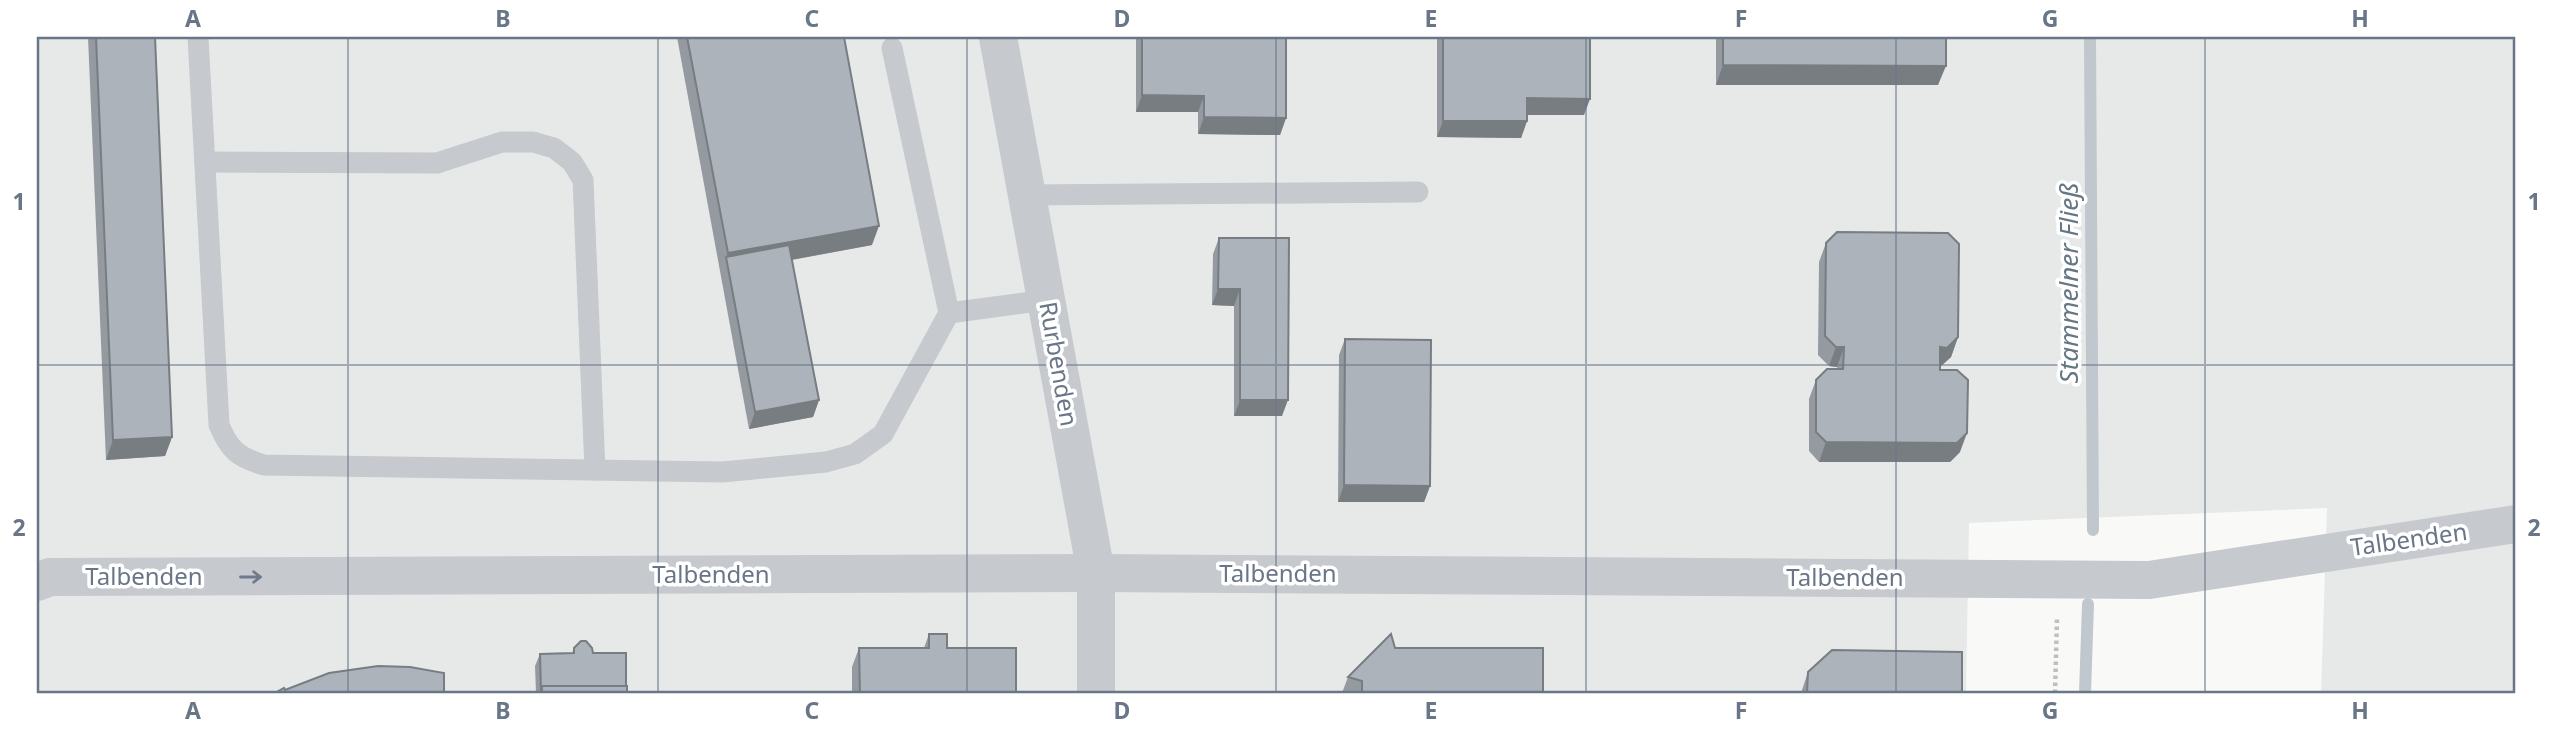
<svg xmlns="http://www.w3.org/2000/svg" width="2553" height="730" viewBox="0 0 2553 730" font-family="'Noto Sans',sans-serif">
<rect width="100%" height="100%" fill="#f9faf8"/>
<polygon fill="#e7e9e9" points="37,37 2516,37 2516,693 2321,693 2327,508 1969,523 1966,693 37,693"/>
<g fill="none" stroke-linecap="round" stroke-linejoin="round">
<g stroke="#c0c7cd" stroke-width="12">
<polyline points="2090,37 2093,530"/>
<polyline points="2085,693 2088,604"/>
</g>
<polyline stroke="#bdc0c3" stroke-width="4.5" stroke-dasharray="3.5 3.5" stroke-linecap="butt" points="2055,693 2057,619"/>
<g stroke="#c6c9cd" stroke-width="21">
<path d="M198,37l21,388c11,26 19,32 45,40l459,7 103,-10 29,-8 28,-20 66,-121 -57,-265"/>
<polyline points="205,162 437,163 502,142 533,142 554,148 572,162 583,180 595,470"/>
<polyline points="1027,195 1418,192"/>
<polyline points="949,313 1046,300"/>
</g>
<g stroke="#c6c9cd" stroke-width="38">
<polyline points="998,37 1096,573 1096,693"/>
<polyline points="37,582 50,577 1096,573 2149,580 2516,524"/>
</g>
</g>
<g fill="#949aa0">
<polygon points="88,37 155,37 172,437 165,456 106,460"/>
<polygon points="677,37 844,37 872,245 792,260 819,400 813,417 749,429"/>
<polygon points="1136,37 1286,37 1286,118 1280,135 1198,134 1198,112 1136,112"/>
<polygon points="1437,37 1590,37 1584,115 1527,115 1527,121 1521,138 1437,137"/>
<polygon points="1716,37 1946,37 1938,85 1716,85"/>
<polygon points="1219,238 1289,238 1282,416 1234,416 1234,306 1212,305 1213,254"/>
<polygon points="1826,243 1958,337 1951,357 1940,367 1960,452 1950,462 1819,462 1809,451 1809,399 1816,380 1837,369 1837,367 1829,366 1818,355 1819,262"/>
<polygon points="1345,339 1430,486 1424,502 1338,502 1339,355"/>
<polygon points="929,634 947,648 1016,693 852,693 852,667 859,648 924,648"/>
<polygon points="574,648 593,653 626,686 627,693 536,693 535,666 540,654 572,653"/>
<polygon points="1395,648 1543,693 1342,693 1348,677"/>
<polygon points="1808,672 1962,693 1801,693"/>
</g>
<g fill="#787d82">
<polygon points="1723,65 1946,66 1938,85 1716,85"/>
<polygon points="1142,95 1204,96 1198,112 1136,112"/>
<polygon points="1527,98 1590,99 1584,115 1521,115"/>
<polygon points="1204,117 1286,118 1280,135 1198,134"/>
<polygon points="1443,121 1527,121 1521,138 1437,137"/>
<polygon points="879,226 872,245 729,271 726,257 728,253"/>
<polygon points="1218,289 1240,289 1234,306 1212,305"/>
<polygon points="1958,337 1951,357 1940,367 1940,347"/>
<polygon points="1836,347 1844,347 1837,367 1829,366"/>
<polygon points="819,400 813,417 749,429 755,412"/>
<polygon points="1240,400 1288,400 1282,416 1234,416"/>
<polygon points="1967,433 1960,452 1950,462 1819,462 1826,442"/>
<polygon points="172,437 165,456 106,460 113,440"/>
<polygon points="1344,485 1430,486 1424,502 1338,502"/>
</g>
<g fill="#acb3ba" stroke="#787d82" stroke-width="2">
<polygon points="96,37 155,37 172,437 113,440"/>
<polygon points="687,37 844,37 879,226 728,253"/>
<polygon points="1142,37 1286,37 1286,118 1204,117 1204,96 1142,95"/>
<polygon points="1443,37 1590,37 1590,99 1527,98 1527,121 1443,121"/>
<polygon points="1723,37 1946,37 1946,66 1723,65"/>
<polygon points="1837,232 1948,233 1959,244 1958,337 1947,348 1940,347 1940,370 1957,370 1968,380 1967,433 1957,443 1826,442 1816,432 1816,380 1827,369 1843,369 1844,347 1836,347 1825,336 1826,243"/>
<polygon points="1219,238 1289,238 1288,400 1240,400 1240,289 1218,289"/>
<polygon points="789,245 819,400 755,412 726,257"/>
<polygon points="1345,339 1431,340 1430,486 1344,485"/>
<polygon points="929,634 947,634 947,648 1016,648 1016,693 860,693 859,648 929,648"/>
<polygon points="1391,634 1395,648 1543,648 1543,693 1362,693 1362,681 1348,677"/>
<polygon points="581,641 586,641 592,648 593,653 626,653 626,686 542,686 541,691 540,654 574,653 574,648"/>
<polygon points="1832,650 1962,652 1962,693 1807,693 1808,672"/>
<polygon points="378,666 410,667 444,673 444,693 275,693 284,688 285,690 329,673"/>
<rect x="542" y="686" width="85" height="7"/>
</g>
<defs><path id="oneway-shaft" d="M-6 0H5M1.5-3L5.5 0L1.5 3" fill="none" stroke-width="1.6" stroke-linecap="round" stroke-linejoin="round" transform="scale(1.75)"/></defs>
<use stroke="#6e7a8b" href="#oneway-shaft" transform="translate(251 577)"/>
<path fill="none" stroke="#697688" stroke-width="2" stroke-opacity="0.55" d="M348,37v656M658,37v656M967,37v656M1276,37v656M1586,37v656M1896,37v656M2205,37v656M37,365h2479"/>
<g text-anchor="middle" stroke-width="7" stroke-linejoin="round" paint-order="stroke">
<g font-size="24" fill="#697688" stroke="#fff">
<text transform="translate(1058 364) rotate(80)" y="8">Rurbenden</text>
<text transform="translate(2409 540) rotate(-8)" y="8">Talbenden</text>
<text x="1278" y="582">Talbenden</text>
<text x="711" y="583">Talbenden</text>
<text x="144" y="585">Talbenden</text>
<text x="1845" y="586">Talbenden</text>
</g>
<g font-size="26" font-style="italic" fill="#657783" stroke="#fff">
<text transform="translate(2069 283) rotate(-90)" y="9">Stammelner Fließ</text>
</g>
</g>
<rect width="2553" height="730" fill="none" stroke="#ffffff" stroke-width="77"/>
<rect x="38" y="38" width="2476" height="654" fill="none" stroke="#697688" stroke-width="2.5"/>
<g font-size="23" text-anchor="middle" font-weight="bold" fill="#697688">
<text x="193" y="27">A</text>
<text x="503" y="27">B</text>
<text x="812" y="27">C</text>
<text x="1122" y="27">D</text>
<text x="1431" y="27">E</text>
<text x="1741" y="27">F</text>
<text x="2050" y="27">G</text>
<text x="2360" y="27">H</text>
<text x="19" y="210">1</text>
<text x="2534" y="210">1</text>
<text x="19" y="536">2</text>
<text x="2534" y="536">2</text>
<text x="193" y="719">A</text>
<text x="503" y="719">B</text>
<text x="812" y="719">C</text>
<text x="1122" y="719">D</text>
<text x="1431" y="719">E</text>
<text x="1741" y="719">F</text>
<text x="2050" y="719">G</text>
<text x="2360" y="719">H</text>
</g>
</svg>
